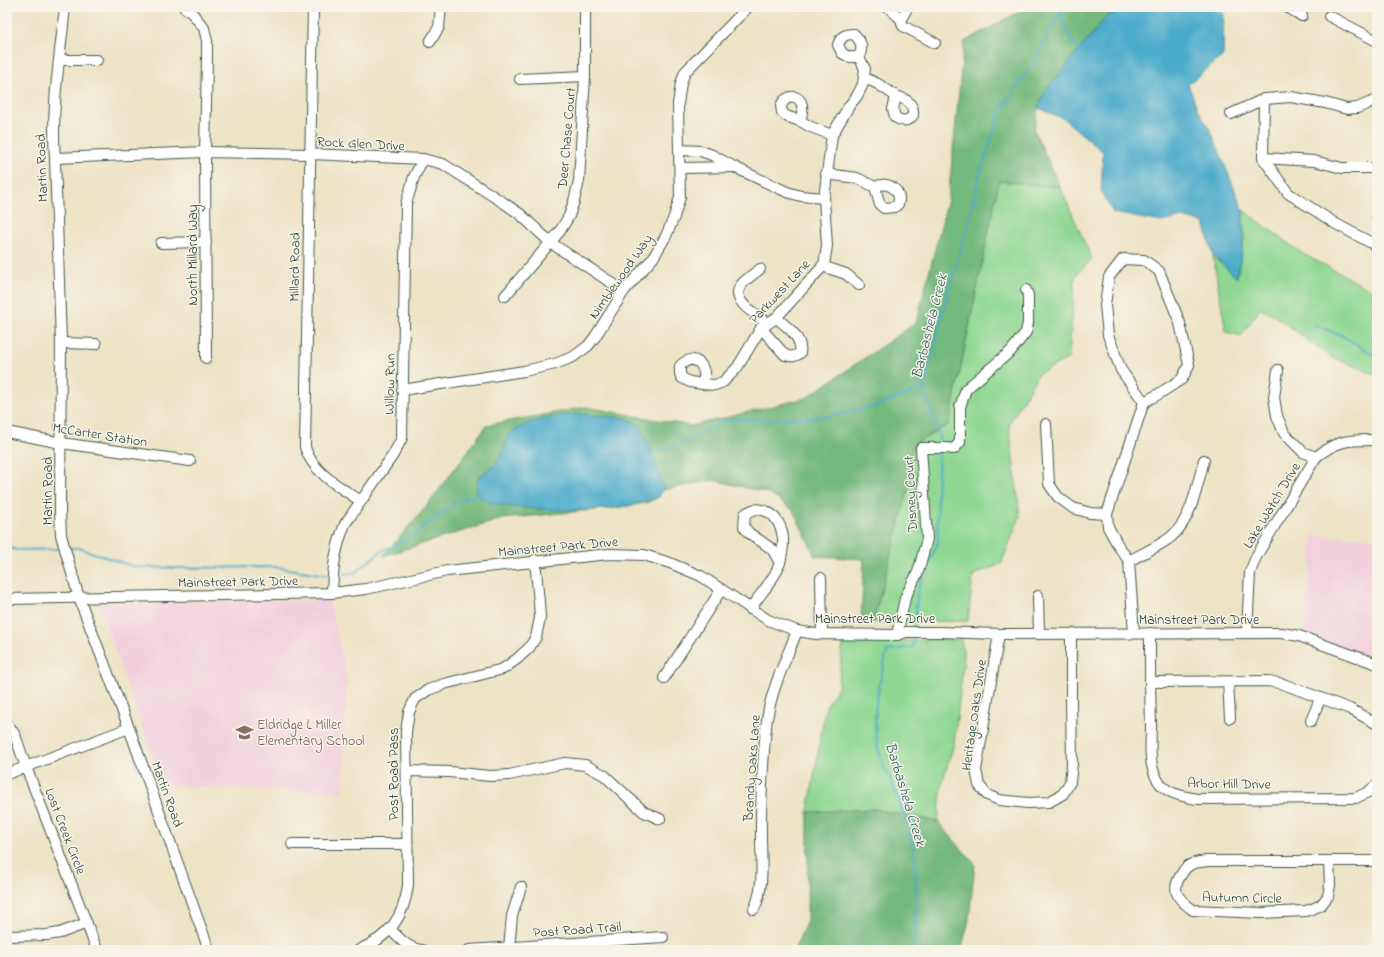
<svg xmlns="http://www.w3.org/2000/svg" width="1384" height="957" viewBox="0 0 1384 957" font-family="'Indie Flower',sans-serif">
<rect width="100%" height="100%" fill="#f7f3e8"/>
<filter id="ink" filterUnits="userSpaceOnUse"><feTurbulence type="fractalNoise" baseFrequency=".025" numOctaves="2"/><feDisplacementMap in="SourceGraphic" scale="8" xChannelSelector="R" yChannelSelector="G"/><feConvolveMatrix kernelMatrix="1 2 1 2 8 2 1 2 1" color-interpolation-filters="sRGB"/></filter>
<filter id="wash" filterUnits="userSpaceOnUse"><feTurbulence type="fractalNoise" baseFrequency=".012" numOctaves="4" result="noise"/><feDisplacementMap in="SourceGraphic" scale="16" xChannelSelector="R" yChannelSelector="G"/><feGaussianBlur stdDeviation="0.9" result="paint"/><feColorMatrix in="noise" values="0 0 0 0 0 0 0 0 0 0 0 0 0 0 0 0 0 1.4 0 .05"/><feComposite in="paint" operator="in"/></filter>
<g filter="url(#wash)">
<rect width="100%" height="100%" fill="#ede3c5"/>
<g fill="#f3cfde">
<polygon points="1313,536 1377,538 1377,662 1304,642"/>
<polygon points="329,600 347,678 343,792 162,785 99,604"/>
</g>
<g fill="#8fd792" stroke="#578a63">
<polygon points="999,181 1060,187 1092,259 1075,276 1069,358 1038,374 1009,424 1020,516 1001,564 973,575 968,621 873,622 911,479 913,445 949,424"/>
<polygon points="1243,210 1303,254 1377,293 1377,375 1331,357 1271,313 1260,309 1241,336 1226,332 1213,256 1237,278 1244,238"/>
<polygon points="961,639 964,657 954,744 942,783 938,822 875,809 808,812 826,706 838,688 843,642"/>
</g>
<g fill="#73b87c" stroke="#497a58">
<polygon points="1028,7 1133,7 1107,16 1038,108 1034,130 1060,187 999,181 949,424 913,445 911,479 873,622 861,622 864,559 815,556 793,510 768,493 713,480 663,490 659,497 646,503 614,508 502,519 383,556 426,507 487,425 586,407 691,426 806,398 916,323 948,199 964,42"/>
<polygon points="875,809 938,822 975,864 969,920 961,950 794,950 807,921 808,812"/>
</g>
<g fill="#4babca" stroke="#35747f">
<polygon points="1133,7 1211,7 1224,14 1223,56 1188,84 1198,110 1212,133 1243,210 1244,238 1237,278 1213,256 1204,223 1183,217 1161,222 1113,213 1101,191 1103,152 1064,119 1038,108 1046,90 1107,16"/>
<path d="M581,414l45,4 14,8 11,23 11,35 1,6 -4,7c-14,6 -29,9 -44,11 -24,4 -116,3 -133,-9 -3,-2 -4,-5 -6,-7l2,-15 13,-8 10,-12 8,-24c27,-15 42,-17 72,-19z"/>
</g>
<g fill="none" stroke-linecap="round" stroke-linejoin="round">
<g stroke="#4babca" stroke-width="2">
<polyline points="1061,13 1070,39 1080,50"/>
<polyline points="1314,325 1341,335 1377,357"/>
<polyline points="939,445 939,435 924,387 951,280 967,229 978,180 1001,109 1032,66 1063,7"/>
<polyline points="652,454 679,445 720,423 729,420 738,419 757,420 825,417 877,406 924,387"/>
<polyline points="7,547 17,550 59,549"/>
<polyline points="70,548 79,548 135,567 175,568 276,567 327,575"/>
<polyline points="344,574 356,572 380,552 397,544 413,535 460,499 479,495"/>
<polyline points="914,629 918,588 938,543 937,494 939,452"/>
<path d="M913,950c3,-35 6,-71 -1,-106 -4,-20 -13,-44 -21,-63 -2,-7 -7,-13 -9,-19 -14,-39 -4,-73 5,-111l26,-4 1,-12"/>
</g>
</g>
</g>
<g filter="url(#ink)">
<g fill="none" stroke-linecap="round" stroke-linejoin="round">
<defs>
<g id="minor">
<path d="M65,7c-5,49 -14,101 -10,151l6,185 -1,168 1,24 18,63 50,130 80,222"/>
<polyline points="184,7 192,13 204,28 207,41 207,58 205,152 206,358"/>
<path d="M313,7l-8,440c7,25 34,40 56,54"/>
<polyline points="888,7 901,19 903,26 935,43"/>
<polyline points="1287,7 1302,16"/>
<polyline points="1329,16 1377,41"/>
<polyline points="901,19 908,7"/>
<polyline points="430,42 439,27 441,7"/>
<polyline points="59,60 97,60"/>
<path d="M865,78l13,6 18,12 -3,13 2,8c6,5 14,5 18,-2 1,-12 -7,-16 -17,-19"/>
<polyline points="520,79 585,76"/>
<polyline points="1377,100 1357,108 1347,109 1325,103 1291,97 1264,99 1263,158 1288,193 1336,224 1377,246"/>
<polyline points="1231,114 1264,99"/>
<path d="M800,121c2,-6 4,-13 1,-19 -6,-10 -17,-4 -20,4l1,6 4,4 14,5 11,6 21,8"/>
<polyline points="680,150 701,151 712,155 734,167 787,192 801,196 824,198"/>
<polyline points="55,158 205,152 310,154 423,159 443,164 504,203 520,214 551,243 624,291"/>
<polyline points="1263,158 1314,161 1342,168 1377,168"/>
<polyline points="680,168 734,167"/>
<path d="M826,174l31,4 18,9 5,18 4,3 11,-1 3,-3c5,-14 -11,-24 -23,-17"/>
<polyline points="1377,217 1377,213"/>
<polyline points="161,243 206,242"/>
<polygon points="1123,259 1144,260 1159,271 1180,323 1189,365 1182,379 1157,395 1144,402 1121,370 1108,335 1105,305 1109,277"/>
<polyline points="822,266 846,274 859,285"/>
<path d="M760,269c-6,5 -14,10 -19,16 -12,16 16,30 27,38"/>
<polyline points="505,296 560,231 569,216 574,201 579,181 585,76 585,7"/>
<path d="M761,328l24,27c6,2 10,2 15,-2 3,-15 -13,-27 -24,-35"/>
<polyline points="61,343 96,344"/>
<polyline points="1278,370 1274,397 1277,416 1284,433 1303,452 1316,457"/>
<path d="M702,384c8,-17 -8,-33 -22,-18v8l2,4 8,4 12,2 13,1 8,-3 14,-14 24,-40 15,-10 48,-53 3,-19 -3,-48 8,-63 17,-29 8,-10 6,-12 2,-15 -6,-12c4,-10 3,-15 -5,-23 -9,0 -13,2 -16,11l4,8 7,4h10"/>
<polyline points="402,390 524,371 555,364 573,357 588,346 595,337 624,291 653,258 666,236 674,217 680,197 678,104 681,83 685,72 748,7"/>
<polyline points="1046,424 1049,484 1058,497 1073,508 1090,513 1107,514"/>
<polyline points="7,432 61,443 190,461"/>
<path d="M1129,561c12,-7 33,-16 43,-25 19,-15 26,-53 32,-76"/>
<polyline points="821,578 822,634"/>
<path d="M332,593c1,-26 3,-44 13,-69l48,-69 9,-17 4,-234 8,-27 9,-18"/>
<polyline points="1038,596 1039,634"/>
<polyline points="7,599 332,593 366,589 447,571 609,554 644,555 670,563 701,576 768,620 797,631 816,634 897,635 906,632 940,632 999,634 1282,633 1299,636 1377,664"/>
<path d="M750,609c18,-26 34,-37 33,-71 -1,-10 -6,-21 -15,-26 -9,-4 -15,-4 -23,2l-1,13 5,6 23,16 8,14"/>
<path d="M1247,632l3,-60 7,-17 59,-98c22,-18 34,-17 61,-17"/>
<polyline points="1134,633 1129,561 1119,547 1108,527 1107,514 1144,402"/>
<path d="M1150,633c0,31 0,62 1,92 0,18 -3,39 6,54 8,15 25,17 40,20l159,-1 12,-6 9,-7"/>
<polyline points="999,634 976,770 979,785 987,795 999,800 1028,803 1049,802 1063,794 1070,782 1072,764 1071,700 1071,634"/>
<polyline points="897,635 905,598 918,572 927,539 921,448 946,448 954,449 960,442 960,407 966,389 1011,351 1026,332 1028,323 1028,295 1026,290"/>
<polyline points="664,678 721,590"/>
<polyline points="1150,682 1269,681 1283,684 1350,709 1377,724"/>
<polyline points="1228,682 1230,718"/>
<polyline points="1311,721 1320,699"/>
<polyline points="7,723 15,735 26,767 97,950"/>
<polyline points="407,771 449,772 490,776 509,775 565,763 585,765 604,775 644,812 660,819"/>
<polyline points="7,774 129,728"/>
<polyline points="292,844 407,844"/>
<path d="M1207,861h122l1,24 -2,11 -7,9 -9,4 -7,2 -44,2 -68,-3c-14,-10 -23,-19 -12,-35 3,-5 5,-9 11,-11 4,-2 10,-2 15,-3z"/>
<polyline points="1329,861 1377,861"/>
<path d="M754,909c12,-22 6,-58 7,-84 0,-32 2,-65 5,-98 3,-33 19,-65 31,-96"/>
<path d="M390,929c9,9 18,20 32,21"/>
<polyline points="7,936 47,935 60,933 87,923"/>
<polyline points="509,948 512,916 521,887"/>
<path d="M359,950c30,-13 45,-32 49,-65l-2,-153 3,-20 6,-13 13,-9 16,-6 59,-15 14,-10 12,-11 7,-11 4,-19 -1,-16 -4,-42"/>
<polyline points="469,950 663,937"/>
</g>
</defs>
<use href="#minor" stroke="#3e564a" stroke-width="12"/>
<use href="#minor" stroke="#fff" stroke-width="10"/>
</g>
</g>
<defs>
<symbol id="school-bare" viewBox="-9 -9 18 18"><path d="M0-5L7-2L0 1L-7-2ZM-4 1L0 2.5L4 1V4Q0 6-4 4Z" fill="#8d6e63" stroke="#f7f3e8" stroke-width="2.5" paint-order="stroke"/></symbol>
</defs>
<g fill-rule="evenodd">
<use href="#school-bare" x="232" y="720" width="25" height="25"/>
</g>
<g text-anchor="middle" stroke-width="3" stroke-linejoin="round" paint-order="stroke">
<g font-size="14" fill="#1f3d34" stroke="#f7f3e8">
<text transform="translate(566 138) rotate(-85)" y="5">Deer Chase Court</text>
<text transform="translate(361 143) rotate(3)" y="5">Rock Glen Drive</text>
<text transform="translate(41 168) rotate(-92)" y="5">Martin Road</text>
<text transform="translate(192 255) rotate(-90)" y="5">North Millard Way</text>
<text transform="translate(294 267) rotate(-89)" y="5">Millard Road</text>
<text transform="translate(620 276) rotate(-55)" y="5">Nimblewood Way</text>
<text transform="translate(779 291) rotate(-47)" y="5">Parkwest Lane</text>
<text transform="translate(389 384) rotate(-89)" y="5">Willow Run</text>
<text transform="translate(100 434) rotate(9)" y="5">McCarter Station</text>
<text transform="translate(47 491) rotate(-90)" y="5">Martin Road</text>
<text transform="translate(910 494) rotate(-93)" y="5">Disney Court</text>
<text transform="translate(1271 505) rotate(-59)" y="5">Lake Watch Drive</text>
<text transform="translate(558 546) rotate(-5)" y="5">Mainstreet Park Drive</text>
<text transform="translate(238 581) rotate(-1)" y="5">Mainstreet Park Drive</text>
<text x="875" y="623">Mainstreet Park Drive</text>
<text x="1199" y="624">Mainstreet Park Drive</text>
<text transform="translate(973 715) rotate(-82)" y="5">Heritage Oaks Drive</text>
<text transform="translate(751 768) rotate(-86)" y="5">Brandy Oaks Lane</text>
<text transform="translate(393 774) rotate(-90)" y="5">Post Road Pass</text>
<text transform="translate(1229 783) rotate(1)" y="5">Arbor Hill Drive</text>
<text transform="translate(168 794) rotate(70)" y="5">Martin Road</text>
<text transform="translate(66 831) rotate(69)" y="5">Lost Creek Circle</text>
<text transform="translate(1242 897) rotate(1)" y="5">Autumn Circle</text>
<text transform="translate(577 929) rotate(-4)" y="5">Post Road Trail</text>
</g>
<g font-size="14" fill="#785e54" stroke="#f7f3e8" text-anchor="start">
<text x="257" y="729">Eldridge L Miller<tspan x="257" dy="16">Elementary School</tspan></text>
</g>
<g font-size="15" font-style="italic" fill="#2c5e61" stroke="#f7f3e8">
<text transform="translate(929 326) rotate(-76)" y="5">Barbashela Creek</text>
<text transform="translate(906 794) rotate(73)" y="5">Barbashela Creek</text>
</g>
</g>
<rect width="1384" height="957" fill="none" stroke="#f7f3e8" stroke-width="24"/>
</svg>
